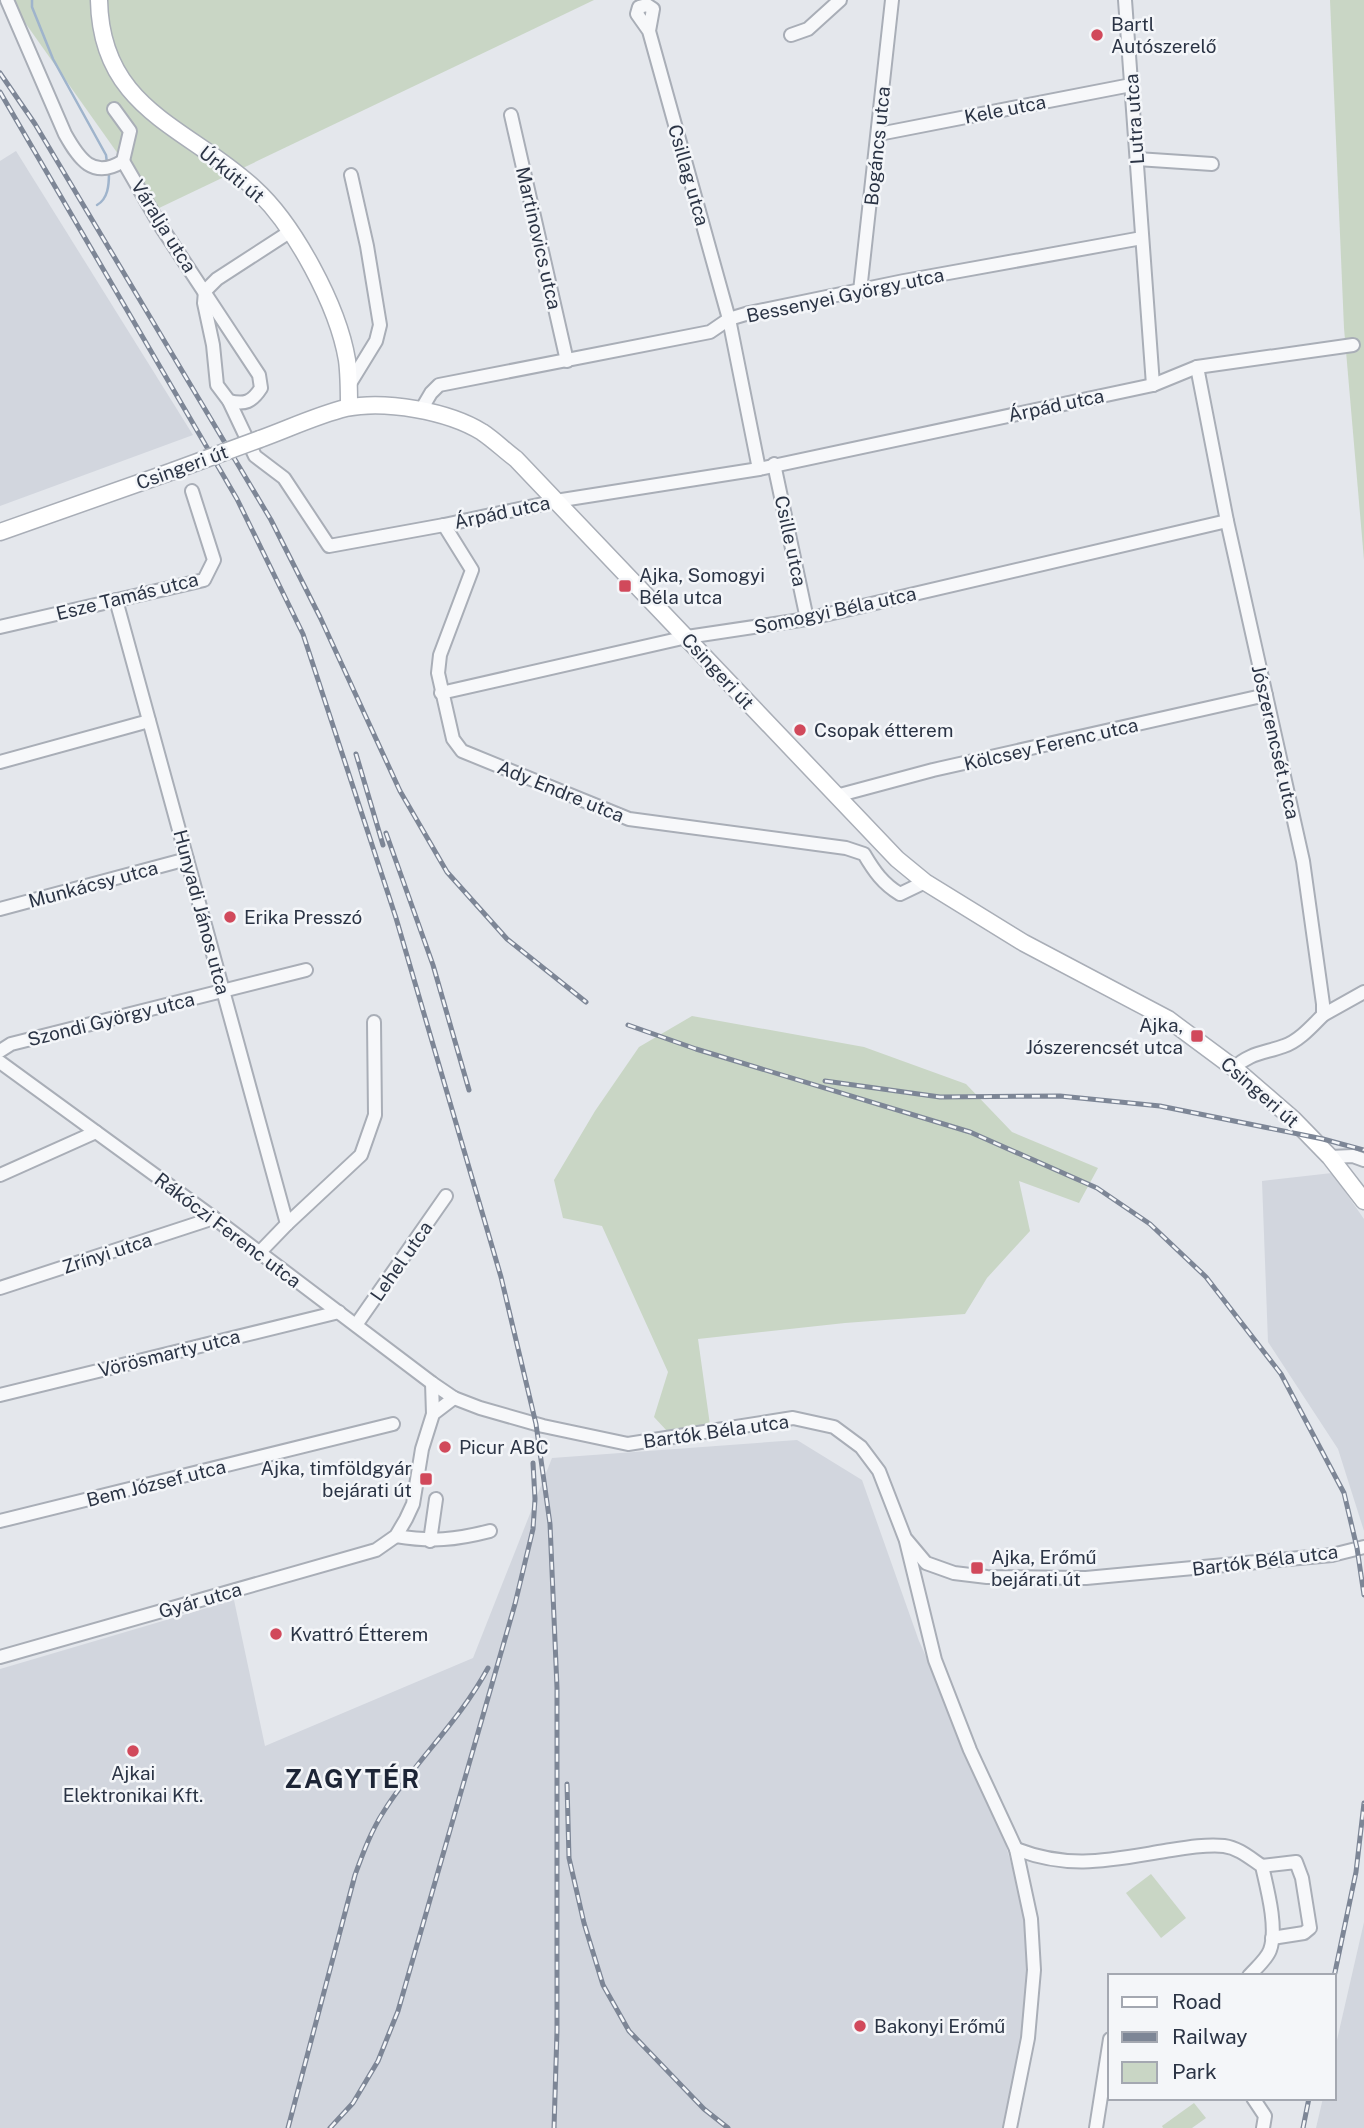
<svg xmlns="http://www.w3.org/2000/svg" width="1364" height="2128" viewBox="0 0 1364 2128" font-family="'Public Sans',sans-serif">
<rect width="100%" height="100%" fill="#e4e7ec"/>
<g fill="#d2d6de">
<polygon points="16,151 193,435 0,506 0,161"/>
<polygon points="1332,1173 1364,1219 1364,1531 1338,1449 1268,1342 1262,1181"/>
<polygon points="797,1440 862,1480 919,1641 998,1817 1028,1924 1028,2015 1008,2128 0,2128 0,1669 234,1600 265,1746 473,1658 552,1458"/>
<polygon points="1364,1922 1364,2128 1316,2128 1323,2098 1334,2098 1334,2053"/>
</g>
<g fill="#c9d6c5">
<polygon points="9,0 594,0 157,209"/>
<polygon points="1330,0 1364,0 1364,560 1344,328"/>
<polygon points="692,1016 864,1047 966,1084 1012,1132 1098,1168 1079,1203 1019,1181 1030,1231 987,1278 965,1314 845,1323 698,1339 710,1425 667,1431 654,1417 668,1372 602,1226 563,1218 554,1180 595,1111 639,1047"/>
<polygon points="1151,1874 1186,1918 1161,1938 1126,1893"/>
<polygon points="1194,2103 1206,2118 1192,2128 1163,2128 1162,2126"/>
</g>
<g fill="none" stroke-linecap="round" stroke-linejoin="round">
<g stroke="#9fb4cc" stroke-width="2.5">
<polyline points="32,0 32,7 53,59 106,155 107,163"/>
<path d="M97,205c11,-6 12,-20 12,-32"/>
</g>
<defs>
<g id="street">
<path d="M7,0l58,134c14,25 28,46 58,27l7,-30 -16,-22"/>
<polyline points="1125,0 1153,385"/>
<polyline points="649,31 653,9 647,5 639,7 637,14 649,31 729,319 759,469"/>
<polyline points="791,35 808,29 840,0"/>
<polyline points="511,115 567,361"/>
<polyline points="879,134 1131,85"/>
<polyline points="1137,159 1212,164"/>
<path d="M123,161l37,64 99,150 2,13c-9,14 -16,17 -32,13"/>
<polyline points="291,231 217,279 205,291 204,303 213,345 217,385 229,401 255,456 284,478 329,546 444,525 562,500 759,469 1153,385 1197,367 1353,345"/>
<polyline points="860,291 892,0"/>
<path d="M1197,367l30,154 76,340 20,143v11c-11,11 -24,26 -39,31 -19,7 -35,7 -50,22"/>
<polyline points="349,385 376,341 380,325 367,246 351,175"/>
<polyline points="421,410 431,393 439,385 710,332 729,319 749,313 904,281 1142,238"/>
<polyline points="774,464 807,619"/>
<path d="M444,525l28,45 -32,85 -2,18 15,66 9,12 167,68 217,29 18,6c10,17 19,30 36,40l25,-12"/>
<polyline points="116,600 287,1224 259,1253"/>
<polyline points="0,627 204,580 214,560 192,491"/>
<polyline points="441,693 687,637 807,619 1227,521"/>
<polyline points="0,762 149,721"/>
<polyline points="836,796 933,770 1266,695"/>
<polyline points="0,909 187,859"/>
<polyline points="1323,1015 1364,992"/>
<polyline points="0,1051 11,1044 306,970"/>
<polyline points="0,1062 214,1218 432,1383 454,1398 480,1408 543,1426 628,1444 793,1418 834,1427 861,1447 879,1471 905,1538 926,1563 954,1573 987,1577 1086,1578 1332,1555 1364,1547"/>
<polyline points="1330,1157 1353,1156 1364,1160"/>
<polyline points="0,1175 96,1132"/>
<polyline points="287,1224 361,1155 375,1115 374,1022"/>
<polyline points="0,1288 214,1218"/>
<polyline points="356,1325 446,1196"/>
<polyline points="432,1383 433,1414"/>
<polyline points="0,1395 339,1312"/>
<polyline points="0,1521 393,1424"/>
<path d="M396,1536c36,6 59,4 94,-5"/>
<polyline points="430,1541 436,1499"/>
<polyline points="906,1541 935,1660 970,1750 1016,1849 1031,1919 1034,1970 1028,2038 1010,2128"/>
<polyline points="0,1657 376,1550 396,1536 406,1519 413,1504 422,1449 433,1414 454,1398"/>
<path d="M1016,1849c54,21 94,11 149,2 19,-3 40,-7 59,-5 15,2 26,12 38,20 5,22 16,62 8,84 -3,9 -15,19 -21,26"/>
<polyline points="1262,1866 1296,1862 1302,1878 1310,1928 1304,1933 1272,1938"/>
<polyline points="1253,2098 1265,2116 1263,2128"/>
<polyline points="1096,2128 1110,2039"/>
</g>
<g id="secondary">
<path d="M99,0c2,110 88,126 155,188 40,36 84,118 93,172 2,15 2,32 2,47"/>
<path d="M260,439c28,-10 57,-24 86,-31 39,-8 102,3 136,24 12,8 22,18 34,27l381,400 28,23 99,61 144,76 66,49 59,51 37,38 34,44"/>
<polyline points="0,532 173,471"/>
</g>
</defs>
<use href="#street" stroke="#a9aeb7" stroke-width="16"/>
<use href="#secondary" stroke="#a9aeb7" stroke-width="19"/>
<use href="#street" stroke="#f7f8fa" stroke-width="12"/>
<use href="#secondary" stroke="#fff" stroke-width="16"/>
<defs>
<g id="rail">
<polyline points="0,73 35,124 271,520 320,617 400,791 447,872 507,939 586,1002"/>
<polyline points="0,92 237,499 303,634 396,918 501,1277 536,1424 550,1524 557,1688 557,2031 554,2128"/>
<polyline points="356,754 383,845"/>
<polyline points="386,833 433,965 469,1090"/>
<polyline points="628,1025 696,1049 970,1132 1097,1188 1150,1224 1206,1277 1281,1374 1344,1493 1357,1548 1364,1595"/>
<polyline points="825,1081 940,1097 1060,1096 1160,1106 1323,1139 1364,1150"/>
<polyline points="567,1784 569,1858 584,1923 603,1985 629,2031 704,2109 728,2128"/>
<polyline points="1334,1977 1356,1872 1364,1803"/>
<path d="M288,2128l67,-253c8,-22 16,-44 29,-64 32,-51 75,-89 104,-143"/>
<polyline points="330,2128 353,2103 378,2061 398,2011 515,1604 533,1529 535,1499 533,1463"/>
<polyline points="1303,2128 1309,2098"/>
</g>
</defs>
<use href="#rail" stroke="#7d8696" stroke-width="5"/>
<use href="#rail" stroke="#f4f6f9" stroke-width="2.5" stroke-dasharray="8" stroke-linecap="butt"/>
<defs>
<polyline id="secondary-bridge" points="173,471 260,439"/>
</defs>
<use href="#secondary-bridge" stroke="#a9aeb7" stroke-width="19" stroke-linecap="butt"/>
<use href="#secondary-bridge" stroke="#fff" stroke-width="16"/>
</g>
<g fill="#d1495b" stroke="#f4f6f9" stroke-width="2.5">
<circle cx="1097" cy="35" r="7"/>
<rect x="618" y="579" width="14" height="14" rx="3.5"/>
<circle cx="800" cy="730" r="7"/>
<circle cx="230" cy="917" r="7"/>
<rect x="1190" y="1029" width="14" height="14" rx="3.5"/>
<circle cx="445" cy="1447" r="7"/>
<rect x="419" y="1472" width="14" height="14" rx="3.5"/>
<rect x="970" y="1561" width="14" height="14" rx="3.5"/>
<circle cx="276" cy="1634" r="7"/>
<circle cx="133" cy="1751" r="7"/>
<circle cx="860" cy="2026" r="7"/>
</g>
<g text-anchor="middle" stroke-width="5" stroke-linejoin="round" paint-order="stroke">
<g font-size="19" fill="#2b3445" stroke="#f4f6f9" text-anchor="start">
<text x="1111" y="31">Bartl<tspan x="1111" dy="22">Autószerelő</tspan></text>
<text x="639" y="582">Ajka, Somogyi<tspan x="639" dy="22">Béla utca</tspan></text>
<text x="814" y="737">Csopak étterem</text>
<text x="244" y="924">Erika Presszó</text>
<text x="1183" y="1032" text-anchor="end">Ajka,<tspan x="1183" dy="22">Jószerencsét utca</tspan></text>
<text x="459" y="1454">Picur ABC</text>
<text x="412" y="1475" text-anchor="end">Ajka, timföldgyár<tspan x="412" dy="22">bejárati út</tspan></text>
<text x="991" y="1564">Ajka, Erőmű<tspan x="991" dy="22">bejárati út</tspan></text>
<text x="290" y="1641">Kvattró Étterem</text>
<text x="133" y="1780" text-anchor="middle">Ajkai<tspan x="133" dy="22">Elektronikai Kft.</tspan></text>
<text x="874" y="2033">Bakonyi Erőmű</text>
</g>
<g font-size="19" fill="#2b3445" stroke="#f4f6f9">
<text transform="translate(1005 109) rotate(-11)" y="7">Kele utca</text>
<text transform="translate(1134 119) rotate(-94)" y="7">Lutra utca</text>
<text transform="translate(877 146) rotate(-84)" y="7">Bogáncs utca</text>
<text transform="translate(232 174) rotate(39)" y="7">Úrkúti út</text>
<text transform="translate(689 175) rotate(74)" y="7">Csillag utca</text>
<text transform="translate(164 226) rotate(58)" y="7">Váralja utca</text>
<text transform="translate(539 238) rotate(77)" y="7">Martinovics utca</text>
<text transform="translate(845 295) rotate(-12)" y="7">Bessenyei György utca</text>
<text transform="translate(1056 405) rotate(-12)" y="7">Árpád utca</text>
<text transform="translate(182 467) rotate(-20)" y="7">Csingeri út</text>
<text transform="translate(502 512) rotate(-12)" y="7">Árpád utca</text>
<text transform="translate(791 541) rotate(78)" y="7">Csille utca</text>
<text transform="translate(127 596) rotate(-14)" y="7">Esze Tamás utca</text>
<text transform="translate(835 610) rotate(-12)" y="7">Somogyi Béla utca</text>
<text transform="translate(718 671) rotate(47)" y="7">Csingeri út</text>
<text transform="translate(1276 742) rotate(77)" y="7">Jószerencsét utca</text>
<text transform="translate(1051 744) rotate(-13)" y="7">Kölcsey Ferenc utca</text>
<text transform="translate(561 791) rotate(22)" y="7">Ady Endre utca</text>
<text transform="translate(93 884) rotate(-15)" y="7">Munkácsy utca</text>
<text transform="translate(202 912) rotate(75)" y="7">Hunyadi János utca</text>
<text transform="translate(111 1019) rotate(-14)" y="7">Szondi György utca</text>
<text transform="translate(1260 1092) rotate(41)" y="7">Csingeri út</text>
<text transform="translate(228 1230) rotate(37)" y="7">Rákóczi Ferenc utca</text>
<text transform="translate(107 1253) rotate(-18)" y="7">Zrínyi utca</text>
<text transform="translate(401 1261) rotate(-55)" y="7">Lehel utca</text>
<text transform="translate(169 1353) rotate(-14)" y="7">Vörösmarty utca</text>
<text transform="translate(716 1431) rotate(-8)" y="7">Bartók Béla utca</text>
<text transform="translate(156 1483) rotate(-14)" y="7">Bem József utca</text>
<text transform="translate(1265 1560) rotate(-7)" y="7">Bartók Béla utca</text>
<text transform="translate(200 1600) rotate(-16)" y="7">Gyár utca</text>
</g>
<g font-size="26" font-weight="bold" letter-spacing="2" fill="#1d2536" stroke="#f4f6f9">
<text x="353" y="1788">ZAGYTÉR</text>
</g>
</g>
<rect x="1108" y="1974" width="228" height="126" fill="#f4f6f9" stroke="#a4a8b1" stroke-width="2"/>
<rect x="1122" y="1997" width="35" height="10" fill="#ffffff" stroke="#a4a8b1" stroke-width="2"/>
<text x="1172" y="2009" font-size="21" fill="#2b3445">Road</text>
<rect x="1122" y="2032" width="35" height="10" fill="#7d8696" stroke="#a4a8b1" stroke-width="2"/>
<text x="1172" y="2044" font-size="21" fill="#2b3445">Railway</text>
<rect x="1122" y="2062" width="35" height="21" fill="#c9d6c5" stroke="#a4a8b1" stroke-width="2"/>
<text x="1172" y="2079" font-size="21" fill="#2b3445">Park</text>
</svg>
